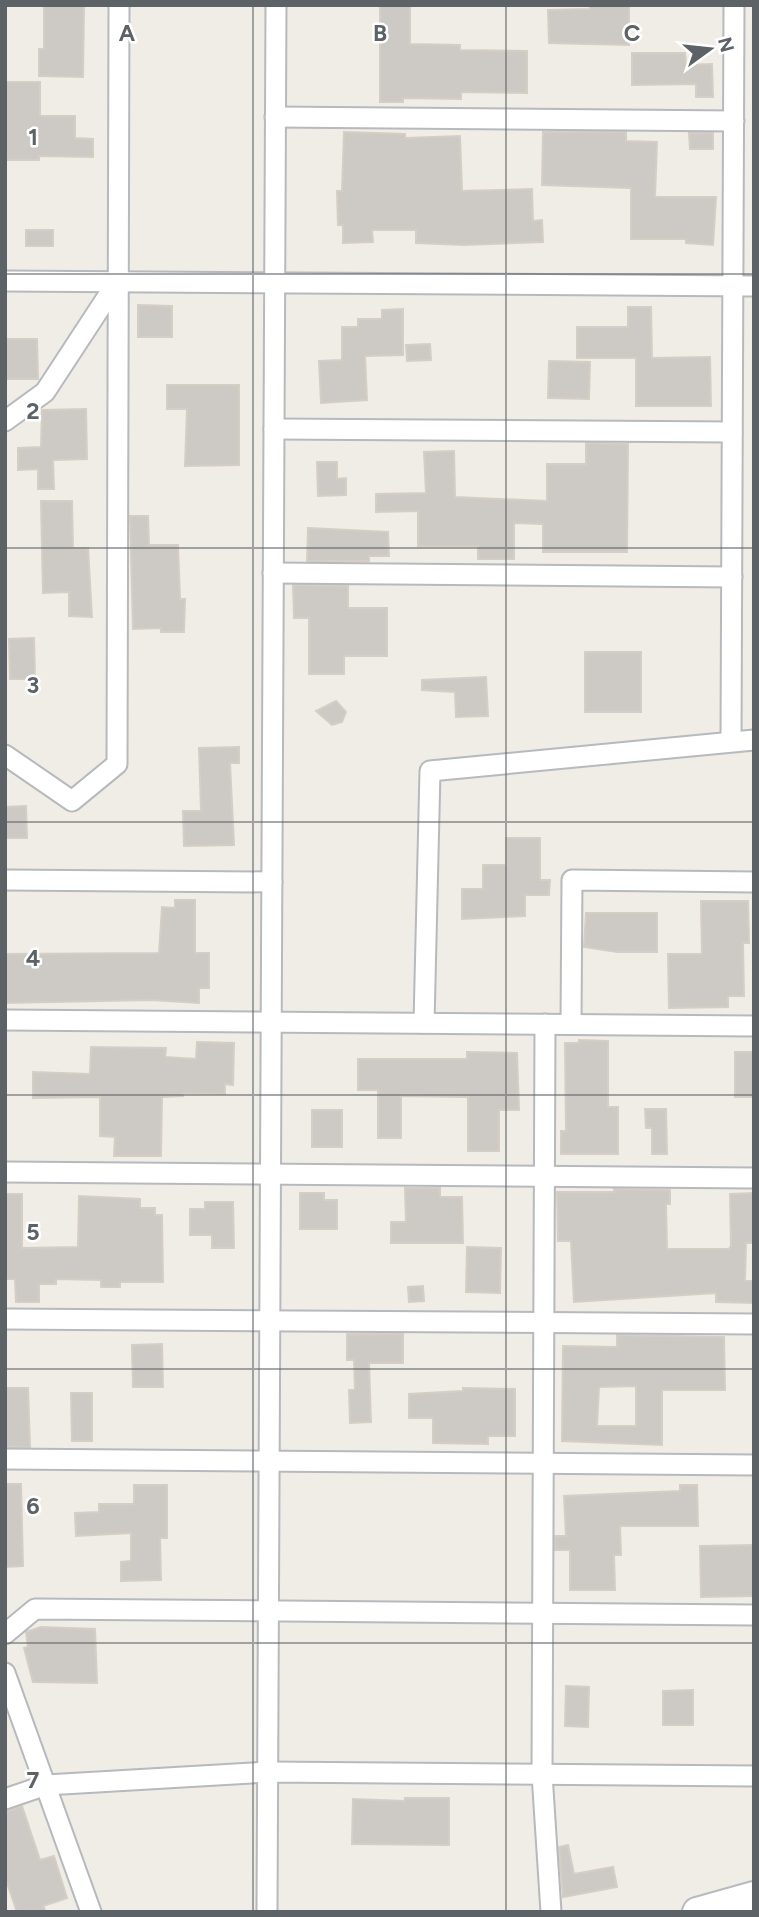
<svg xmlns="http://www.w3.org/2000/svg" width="759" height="1917" viewBox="0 0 759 1917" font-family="Figtree,sans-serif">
<rect width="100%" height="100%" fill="#f0ede6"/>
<g fill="#cdc9c5" stroke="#d5cec4" stroke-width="2" fill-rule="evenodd">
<polygon points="44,5 84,5 83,77 39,76 39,49 44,49"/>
<polygon points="380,5 410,5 410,44 460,45 460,50 527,51 527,93 461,92 461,99 403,98 403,102 380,102"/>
<polygon points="590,5 629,6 629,45 549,43 548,10 590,9"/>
<polygon points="632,53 685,53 686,65 712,64 713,97 696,97 696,84 632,85"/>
<polygon points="5,82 40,82 40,116 75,116 75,138 93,139 93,157 39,156 39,160 5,160"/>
<polygon points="344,132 405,134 405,138 460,136 462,191 532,189 533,221 542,220 543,242 464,245 416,243 416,230 372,230 373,242 343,243 343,225 338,225 337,191 342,191"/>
<polygon points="543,132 626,132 626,141 657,142 655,197 716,197 713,245 686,243 686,239 631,239 631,188 542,185"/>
<polygon points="689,133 713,133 713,149 690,149"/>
<rect x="26" y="230" width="27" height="16"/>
<polygon points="138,305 172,306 172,337 138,337"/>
<polygon points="628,307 651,307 652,358 710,357 711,406 636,406 636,358 577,358 577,327 628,327"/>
<polygon points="403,309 403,355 365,356 367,400 321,403 319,361 342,360 342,327 358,327 358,319 382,319 382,310"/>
<polygon points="6,339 37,339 38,379 6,379"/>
<polygon points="430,344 431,360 407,361 406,345"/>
<polygon points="549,361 590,362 589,399 548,398"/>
<polygon points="167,385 239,385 239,465 185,466 187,409 167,409"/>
<polygon points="86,409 87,459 53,460 54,489 38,489 38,469 18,470 18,448 41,447 42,410"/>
<polygon points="586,443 628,444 627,552 543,552 543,524 514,523 514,559 478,559 478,546 418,546 418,511 376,512 376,494 426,493 424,452 454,451 455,497 547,501 547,464 586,464"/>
<polygon points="317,462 337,462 337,479 346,478 346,495 318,496"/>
<polygon points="41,501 72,501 73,548 88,548 92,617 69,616 69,592 43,593"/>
<polygon points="130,516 148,516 149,545 178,545 180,599 185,599 184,632 161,632 161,628 133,629"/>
<polygon points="308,528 388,532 389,556 369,556 369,561 307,561"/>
<polygon points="293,585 348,586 348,608 387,608 387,656 344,656 344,674 309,674 309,618 294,618"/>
<polygon points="34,638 35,679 10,679 9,639"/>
<rect x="585" y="652" width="56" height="60"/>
<polygon points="486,677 488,716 456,717 455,692 422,690 422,680"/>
<polygon points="336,701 346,712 342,722 332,725 316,711"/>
<polygon points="239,747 239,763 230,763 234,845 184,846 183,811 201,811 199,748"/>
<polygon points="26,806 27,838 5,838 5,807"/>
<polygon points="506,838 540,838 540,880 550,880 549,895 525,895 525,916 462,919 462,889 483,889 483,865 506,865"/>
<polygon points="175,900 195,900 195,953 209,953 209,988 199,988 199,1003 151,1000 5,1003 5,954 159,953 162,907 175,908"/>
<polygon points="701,901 748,901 749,943 743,943 744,996 728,996 728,1007 669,1008 668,954 702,954"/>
<polygon points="586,913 657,913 657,952 617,952 584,947"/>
<polygon points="579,1040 608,1041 608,1107 618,1107 618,1154 561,1154 561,1131 566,1131 565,1043 579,1043"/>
<polygon points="197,1042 234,1043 233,1085 225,1084 225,1094 183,1093 183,1096 162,1097 161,1156 114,1156 115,1137 100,1136 100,1097 33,1098 33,1072 90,1074 91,1047 166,1048 165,1057 196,1059"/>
<polygon points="467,1052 517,1053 519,1110 499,1110 499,1151 468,1151 468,1097 464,1097 401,1096 401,1138 378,1138 378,1090 358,1090 358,1059 467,1059"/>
<rect x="735" y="1052" width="19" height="45"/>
<polygon points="645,1109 666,1109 667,1154 652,1154 652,1128 646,1128"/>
<rect x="312" y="1110" width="30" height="37"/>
<polygon points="405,1188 440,1188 440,1197 462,1197 463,1243 391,1243 391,1222 406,1222"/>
<polygon points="614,1189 670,1190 670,1204 666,1204 667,1249 729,1249 731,1246 730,1194 754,1193 754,1243 746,1243 745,1281 754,1281 754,1303 716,1302 716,1293 574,1302 571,1241 558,1241 557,1192 614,1192"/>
<polygon points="300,1193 324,1193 324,1200 337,1200 337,1229 300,1229"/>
<polygon points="5,1194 22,1194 22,1248 78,1247 79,1196 140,1199 140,1208 155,1208 155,1215 162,1215 163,1282 120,1282 120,1287 101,1287 101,1280 56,1279 56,1284 39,1284 39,1302 16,1302 15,1279 5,1279"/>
<polygon points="205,1202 233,1202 234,1248 212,1248 212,1235 190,1235 190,1209 205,1209"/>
<polygon points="467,1247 501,1248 500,1293 466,1292"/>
<polygon points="423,1286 424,1301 409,1302 408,1287"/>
<polygon points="347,1334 403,1334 403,1363 369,1363 371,1422 350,1423 349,1390 355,1390 354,1360 347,1360"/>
<path d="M617,1335l107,2 1,53h-63v55l-100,-4 1,-95 54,1zM636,1386v40h-39l2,-39z"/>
<polygon points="162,1344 163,1387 133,1387 132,1345"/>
<polygon points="5,1388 28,1388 30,1447 5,1447"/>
<polygon points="463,1388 515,1389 515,1436 488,1436 488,1444 433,1443 433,1418 409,1418 409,1394 463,1391"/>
<polygon points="71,1393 92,1393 92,1441 72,1441"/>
<polygon points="5,1484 21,1484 23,1566 5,1567"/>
<polygon points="134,1485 167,1485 167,1538 160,1538 161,1580 121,1581 121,1562 131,1561 131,1533 76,1536 75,1513 99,1512 99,1504 134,1504"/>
<polygon points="680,1485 697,1485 698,1526 620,1526 621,1555 614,1555 615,1590 570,1590 570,1550 555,1550 555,1536 566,1536 564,1496 680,1491"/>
<polygon points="754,1545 754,1596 701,1597 700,1546"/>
<polygon points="41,1627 95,1629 97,1683 33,1682 24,1648 28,1647 26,1632"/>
<polygon points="566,1686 589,1687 588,1727 565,1726"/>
<polygon points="693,1690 693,1725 663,1725 663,1691"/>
<polygon points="405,1798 449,1798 449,1845 352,1844 353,1799 405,1801"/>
<polygon points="22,1806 40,1860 54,1856 67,1898 43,1906 46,1912 17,1912 5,1877 5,1812"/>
<polygon points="568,1845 574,1874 613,1867 617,1887 563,1897 559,1847"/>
</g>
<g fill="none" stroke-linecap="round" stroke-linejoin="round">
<defs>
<g id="minor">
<polyline points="275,117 734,121"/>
<polyline points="5,281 754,286"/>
<polyline points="5,421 45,392 117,282"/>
<polyline points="274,429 732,432"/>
<polyline points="273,573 732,577"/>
<polyline points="731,740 734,5"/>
<polyline points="5,755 72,801 117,764 119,5"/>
<polyline points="5,880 272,882"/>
<polyline points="5,1020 754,1026"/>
<polyline points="424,1023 430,771 754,740"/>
<polyline points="545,1024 542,1774 551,1912"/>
<polyline points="571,1024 572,880 754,882"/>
<polyline points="5,1172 754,1178"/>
<polyline points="5,1319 754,1324"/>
<polyline points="5,1459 754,1465"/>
<polyline points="5,1634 35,1609 754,1615"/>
<polyline points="5,1673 91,1912"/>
<polyline points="5,1799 46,1785 268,1772 754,1776"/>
<polyline points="267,1912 276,5"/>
</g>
<polyline id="secondary" points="697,1912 754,1896"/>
</defs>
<use href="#minor" stroke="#b6b9bd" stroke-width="23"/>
<use href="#secondary" stroke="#b7bbc0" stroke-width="32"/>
<use href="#minor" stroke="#fff" stroke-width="19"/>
<use href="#secondary" stroke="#fff" stroke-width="28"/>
</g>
<path fill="none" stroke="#5d6266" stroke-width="2" stroke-opacity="0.55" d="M253,5v1907M506,5v1907M5,274h749M5,548h749M5,822h749M5,1095h749M5,1369h749M5,1643h749"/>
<g font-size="23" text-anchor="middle" font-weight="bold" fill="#5d6266" stroke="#fff" stroke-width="5" stroke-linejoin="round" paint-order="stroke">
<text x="127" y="41">A</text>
<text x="380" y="41">B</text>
<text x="632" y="41">C</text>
<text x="33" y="145">1</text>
<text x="33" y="419">2</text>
<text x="33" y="693">3</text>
<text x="33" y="966">4</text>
<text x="33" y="1240">5</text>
<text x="33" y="1514">6</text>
<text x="33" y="1788">7</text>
</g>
<rect width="759" height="1917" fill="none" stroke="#5d6266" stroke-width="14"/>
<g transform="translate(710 49) rotate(75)" stroke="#ffffff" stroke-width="5" paint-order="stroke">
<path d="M0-5L12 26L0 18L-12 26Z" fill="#5d6266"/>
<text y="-10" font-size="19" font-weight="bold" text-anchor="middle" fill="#5d6266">N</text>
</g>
</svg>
